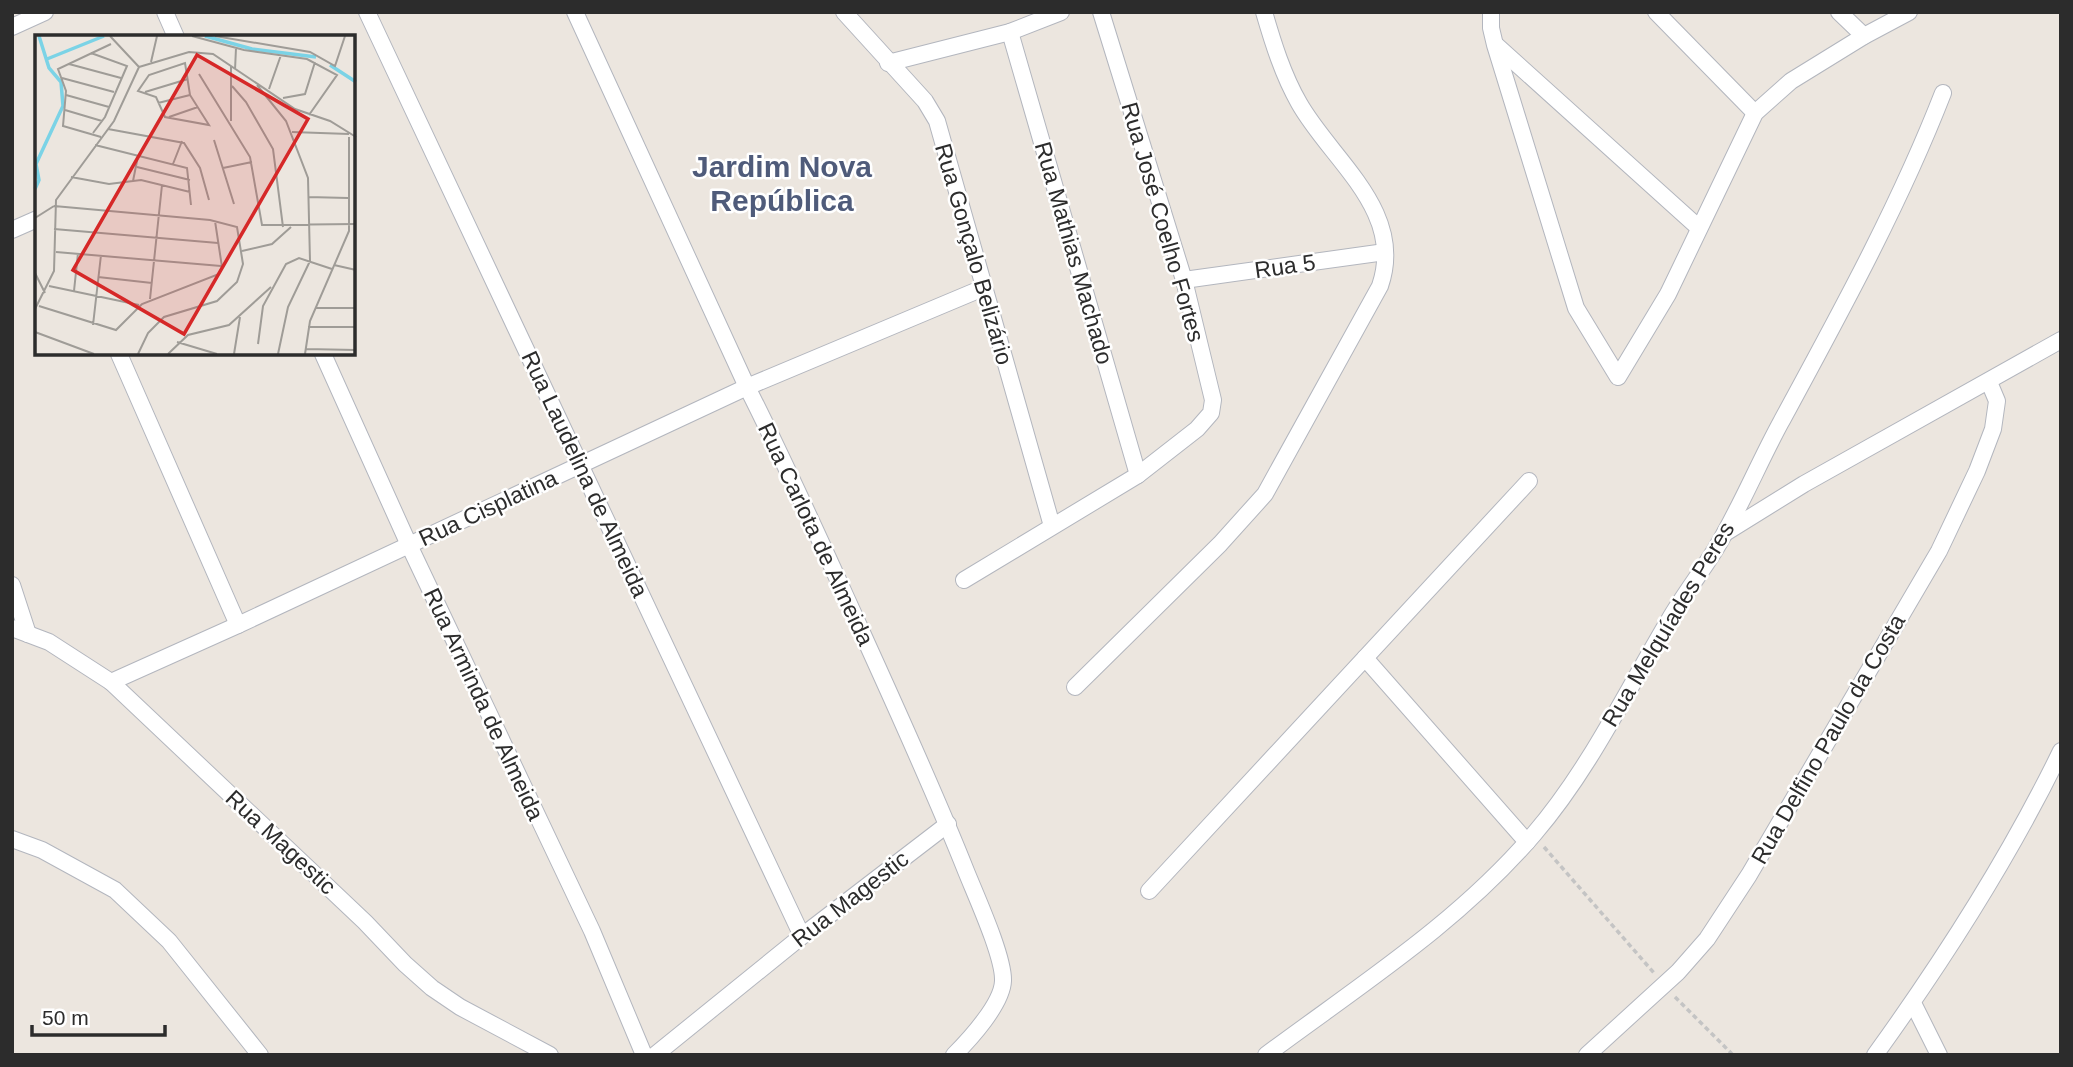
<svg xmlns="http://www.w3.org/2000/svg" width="2073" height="1067" viewBox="0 0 2073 1067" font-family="Arial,sans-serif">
<rect width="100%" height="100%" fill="#ece6df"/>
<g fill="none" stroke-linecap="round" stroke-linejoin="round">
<defs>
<g id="street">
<polyline points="165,12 176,37"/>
<polyline points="367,12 802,936"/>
<path d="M575,12l172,375c40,79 76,160 113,241 36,80 73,160 106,243 10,25 38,86 37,110 -1,23 -33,58 -49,74"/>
<polyline points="844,12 925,101 937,121 1052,526"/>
<polyline points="1491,12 1491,28 1495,45 1576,308 1618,377 1668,294 1755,113 1791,81 1864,36 1909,12"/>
<polyline points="1656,12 1755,113"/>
<polyline points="1839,12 1864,36"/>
<polyline points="12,27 45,12"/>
<polyline points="1010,32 1138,475"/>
<polyline points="1497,46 1699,228"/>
<polyline points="888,63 1010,32 1061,12"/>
<polyline points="12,230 37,219"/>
<polyline points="1184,280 1385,252"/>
<polyline points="119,354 238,625"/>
<polyline points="323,354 409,545 592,931 644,1055"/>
<polyline points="1725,533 1804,484 2061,340"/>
<polyline points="964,580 1138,475 1197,429 1211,413 1213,400 1184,280 1101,12"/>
<polyline points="12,585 28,634"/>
<polyline points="12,628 49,642 111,682 365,922 405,964 432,988 460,1007 550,1055"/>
<polyline points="1365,658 1527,842"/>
<polyline points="111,682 238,625 747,387 983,288"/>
<path d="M1075,687l145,-143 45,-50 115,-208c26,-75 -49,-126 -81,-183 -16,-28 -26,-60 -35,-91"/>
<polyline points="12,839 42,850 115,890 169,941 260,1055"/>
<polyline points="1149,891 1529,481"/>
<polyline points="1913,1003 1939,1055"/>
<polyline points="655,1055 802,936 948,824"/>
<path d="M1266,1055c94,-70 192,-132 268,-221 55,-64 92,-142 135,-214 14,-24 31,-46 46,-70 25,-41 43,-86 66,-128 58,-107 118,-216 162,-329"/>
<polyline points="1587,1055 1678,972 1707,939 1749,875 1939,551 1977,471 1993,429 1997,401 1989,382"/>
<path d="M1875,1055c70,-97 134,-197 186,-304"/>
</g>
</defs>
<use href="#street" stroke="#b3b6be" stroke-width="18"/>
<g stroke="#c4c4c4" stroke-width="3.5" stroke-dasharray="5 3.5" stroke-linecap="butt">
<polyline points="1544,847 1654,973"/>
<polyline points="1675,997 1733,1055"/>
</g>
<use href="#street" stroke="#fff" stroke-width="16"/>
</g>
<g text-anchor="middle" stroke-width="5" stroke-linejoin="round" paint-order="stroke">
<g font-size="23" fill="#2c2c2c" stroke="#fff">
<text transform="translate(1163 222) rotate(74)" y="8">Rua José Coelho Fortes</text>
<text transform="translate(1074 253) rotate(74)" y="8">Rua Mathias Machado</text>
<text transform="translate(974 254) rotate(74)" y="8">Rua Gonçalo Belizário</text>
<text transform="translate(1285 266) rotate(-8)" y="8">Rua 5</text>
<text transform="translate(585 474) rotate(65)" y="8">Rua Laudelina de Almeida</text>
<text transform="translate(488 508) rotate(-25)" y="8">Rua Cisplatina</text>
<text transform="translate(816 534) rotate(65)" y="8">Rua Carlota de Almeida</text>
<text transform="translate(1668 624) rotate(-59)" y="8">Rua Melquíades Peres</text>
<text transform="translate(484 704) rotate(65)" y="8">Rua Arminda de Almeida</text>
<text transform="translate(1828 739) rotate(-60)" y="8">Rua Delfino Paulo da Costa</text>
<text transform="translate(281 842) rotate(43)" y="8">Rua Magestic</text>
<text transform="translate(850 899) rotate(-38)" y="8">Rua Magestic</text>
</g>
<g font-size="30" font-weight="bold" fill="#4f5b7a" stroke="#fff">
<text x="782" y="177">Jardim Nova<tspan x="782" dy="34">República</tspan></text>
</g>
</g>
<g transform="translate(35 35)">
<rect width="320" height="320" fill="#ece6df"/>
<path fill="none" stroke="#7bd3e6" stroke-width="3.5" d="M170,1l47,13 64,8M12,24l57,-23M295,30l26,17M0,154l4,-9 -3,-16 27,-58 -2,-24 -12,-14 -10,-32"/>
<path fill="none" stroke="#9f9c97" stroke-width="2" d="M75,1l29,31M157,1l52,14 63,9 30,16 -28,40M180,1l95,16 25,14 10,-30M56,18l36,13 -22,51 -12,16M116,27l6,-26M150,28l5,32 19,30 -44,-8 -9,-20 -18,-6 11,-16zM34,29l52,14M196,31v55M104,32l50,-15 24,2 82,55 35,12 26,16M200,35l1,-22M164,39l51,83 12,68 94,-1M27,43l52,14M222,50l29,36 22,57 2,83 -22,46 -10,47M197,51l14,16 27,47 10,78M234,54l12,-34M110,57l43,-13M31,60l43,12M248,63l22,-4 10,-32M123,68l32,-8M30,75l37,11M134,82l29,-10M73,94l76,14 16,25 9,32M257,97l57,2M66,102l-38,-11 3,-35 -8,-22 53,-25M179,105l20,64M60,110l92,23 4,37M138,129l9,-23M102,132l53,13M188,133l29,-6M36,142l38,7 32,-4 49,12M98,146l5,-25M273,162l40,1M19,171l156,14 27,7 6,37 -6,18 -20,19 -53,16 -16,16 -10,21M0,183l19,-12M19,194l164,14M207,216l30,-7 19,-17M21,217l165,14M299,230l22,5M0,238l10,20M63,242l54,6M14,251l90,19M39,256l4,-38M115,264l12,-114M4,271l77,24 26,-26 77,-30 3,-7 -7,-46M280,273h41M0,274l19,-38 2,-71 58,-79 25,-54M58,290l8,-70M273,292h48M0,297l59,22M142,307l40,12M223,309l5,-38 23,-42 13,-6 33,11M270,314l51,1M133,319l20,-19 41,-10 42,-38M199,319l6,-37M270,319l5,-33 39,-90v-94"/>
<path fill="#d62828" fill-opacity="0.15" stroke="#d62828" stroke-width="3.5" d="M162,20l111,64 -124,215 -111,-64z"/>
<rect width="320" height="320" fill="none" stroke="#2c2c2c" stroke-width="3.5"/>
</g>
<rect width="2073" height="1067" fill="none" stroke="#2c2c2c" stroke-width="28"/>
<path d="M32 1025v10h133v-10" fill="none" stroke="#2c2c2c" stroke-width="3.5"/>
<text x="42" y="1025" font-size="21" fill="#2c2c2c" stroke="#ffffff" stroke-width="5" paint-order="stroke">50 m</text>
</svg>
